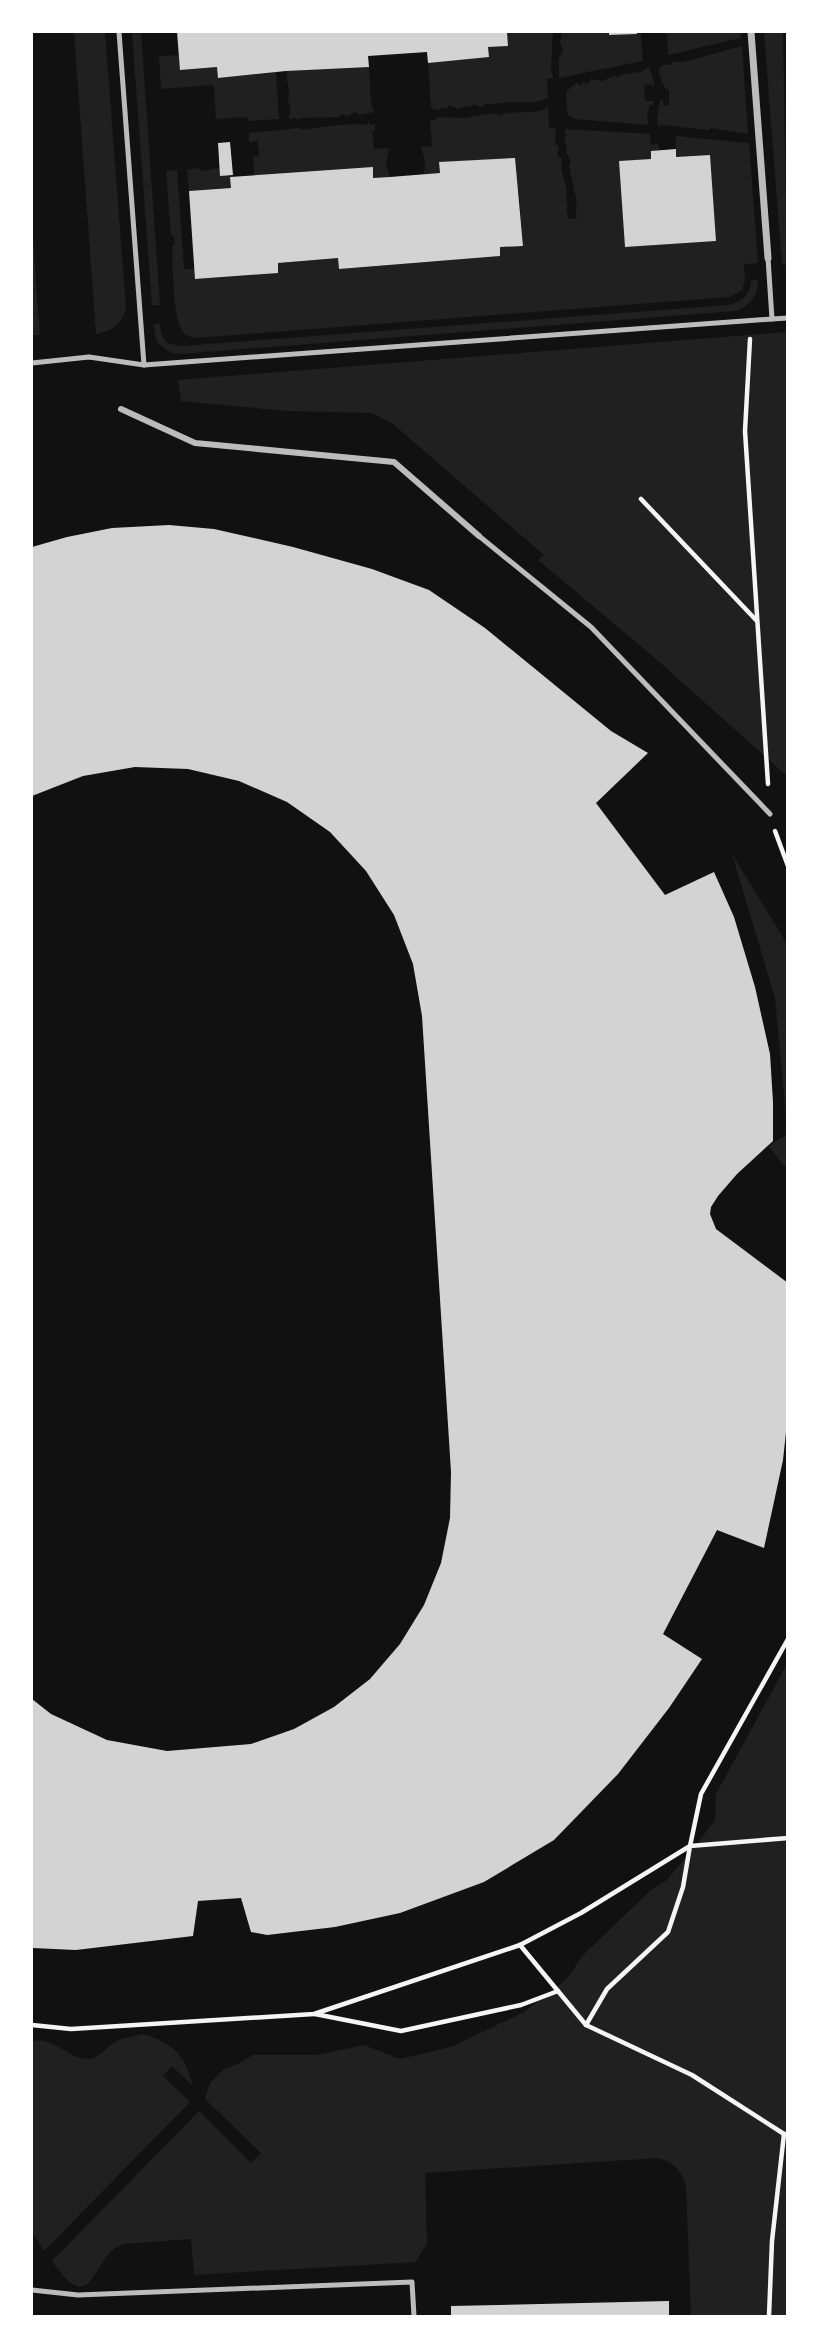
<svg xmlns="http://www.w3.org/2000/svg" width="819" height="2348" viewBox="0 0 819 2348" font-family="'Libre Baskerville',serif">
<rect width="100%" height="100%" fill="#111"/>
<g fill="#202020">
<path d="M74,32h31l21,276c-5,18 -13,22 -30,26z"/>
<polygon points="132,32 141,32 160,305 152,305"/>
<path d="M507,32h46l-2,36 2,10h-6l1,20c-18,9 -39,1 -56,7l-4,-2 -7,4 -7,-3 -3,3 -3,-1 -10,3 -9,-4 -3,4 -3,-2 -4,3 -8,-2 -3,-45 61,-7 -1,-9 20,-1z"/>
<polygon points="562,32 609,32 610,35 641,33 643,61 559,78 559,59 563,50 560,43"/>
<polygon points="667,32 740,32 741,38 668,55"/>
<polygon points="764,32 783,32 787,265 782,265"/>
<polygon points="742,46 748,134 711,128 709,130 661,125 658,127 657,117 660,101 663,100 664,106 669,105 669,89 666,89 661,81 662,77 659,76 660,68 663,65 669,65 673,62 683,62"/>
<polygon points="179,55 181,70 217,67 219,78 276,72 279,119 248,121 247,117 216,119 214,86 211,85 161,89 159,56"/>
<polygon points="366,66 369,67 371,104 374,112 359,115 356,112 347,116 342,114 338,117 301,118 298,120 294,117 291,119 288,117 291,112 289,109 291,105 288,102 289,94 286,71"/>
<polygon points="649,67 655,85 652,87 652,84 644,85 645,101 654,101 653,105 650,105 647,116 649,125 574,119 567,114 566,92 576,83 581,86 583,82 588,84 591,79 602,81 614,76 617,77 623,74 641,72"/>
<path d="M548,107l1,21 7,1 -1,15 4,2 -2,9 5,4c-2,11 0,13 3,23 3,8 0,16 3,24l-2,4 3,9h6l2,-2 -2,-9 2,-5 -8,-38 2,-3 -5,-11 1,-5 -3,-5 2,-3 -1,-9 85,5 1,11 7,-1 1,6 -8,1v8l-32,2 6,86 90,-6 -5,-86 -34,2v-21l73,7 9,120 -14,1 1,16 -3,10 -13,7 -534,41c-4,-1 -6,-1 -10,-4 -13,-11 -12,-70 -13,-88l3,-1 -1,-9h-3l-5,-65 11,-1 7,99h11l1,10 82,-6v-10l60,-5 1,11 161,-13v-9l23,-2 -4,-54 -80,-28 1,10 -16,1 1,-13 -4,-14 11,-1 -2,-26h6v-3l28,1 29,-5 6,3c16,-8 35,1 49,-9z"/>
<path d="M369,122l1,3 5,-1v6l-3,1 2,18 15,-1 -3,15 4,14 -17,1v-10l-119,9 -1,-20 6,-1 -1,-15 -9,1v-9l50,-5 5,2c8,-2 52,-8 61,-5z"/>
<polygon points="229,166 231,188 189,191 187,170 197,168 203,171"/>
<polygon points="32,224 40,335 32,335"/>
<path d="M751,280h7c0,15 -7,25 -22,31l-556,43 -9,-1 -14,-11 -4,-18h7l1,10 6,9 14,3 547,-41c15,-4 22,-10 23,-25z"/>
<polygon points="787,332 787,776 656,659 538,560 544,555 392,423 371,413 287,411 181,401 178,380"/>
<polygon points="732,854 787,944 787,1127 775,998"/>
<polygon points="787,1134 787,1165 785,1167 768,1146"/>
<path d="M787,1664v652h-96l-5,-130c-5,-16 -13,-25 -29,-28l-232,15 2,70 -11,19 -222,13 -3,-36 -68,5c-33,11 -28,79 -71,17l147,-150 52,52 10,-10 -56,-54 5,-16 14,-14 14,-5 15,-9h63l48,-10 36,14 51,-12 73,-35 43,-33 16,-24 68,-65 16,-10 48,-59 1,-27z"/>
<path d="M144,2034c30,10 41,21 49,52l-21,-20 -9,10 27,26 -146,149 -12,-19v-190c19,-8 37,18 57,17 11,-1 18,-13 28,-18 8,-4 18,-5 27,-7z"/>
</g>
<g fill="#d3d3d3">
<polygon points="177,32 507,32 508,46 488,47 489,57 428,63 427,52 368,56 369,67 286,71 218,78 217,67 180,70"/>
<polygon points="609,32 637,32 637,34 609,35"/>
<polygon points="230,142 233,175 220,176 218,143"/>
<polygon points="676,149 676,157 710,155 716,241 625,247 619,161 651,159 651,151"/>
<polygon points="515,158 523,246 500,247 500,256 339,269 338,258 278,263 278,273 195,279 189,191 231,188 230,177 373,167 373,178 390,177 440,173 439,162"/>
<polygon points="169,525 214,529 293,547 372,569 429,590 485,628 611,731 648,753 596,803 665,895 714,872 734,917 755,987 770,1054 773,1102 773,1141 737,1174 718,1196 711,1207 710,1214 716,1229 788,1283 788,1414 783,1460 764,1548 717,1530 663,1634 702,1659 669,1708 618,1774 554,1840 484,1882 400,1913 335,1927 267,1935 251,1932 241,1898 198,1901 193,1936 76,1950 33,1948 32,1948 32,1699 51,1714 107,1740 167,1751 251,1744 294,1729 334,1707 370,1679 400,1644 424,1605 441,1563 450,1518 451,1472 422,1016 413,964 394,915 366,871 330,832 287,802 239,781 188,769 135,767 83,776 32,796 32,547 67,537 112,528"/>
<polygon points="669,2301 669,2316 451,2316 451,2306"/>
</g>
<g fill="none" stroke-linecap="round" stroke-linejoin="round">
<g stroke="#f5f5f5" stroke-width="4.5">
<polyline points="750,339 745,431 768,784"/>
<polyline points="641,499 756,620"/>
<polyline points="775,831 788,866"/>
<polyline points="520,1945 586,2025 692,2075 784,2134 788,2134"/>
<polyline points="315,2014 401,2031 521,2005 558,1991"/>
<polyline points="32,2025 71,2029 314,2014 520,1945 581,1913 690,1846 701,1794 788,1639"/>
<polyline points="586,2025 607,1989 668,1932 683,1887 690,1846 788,1838"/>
<polyline points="769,2316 772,2241 784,2134"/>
</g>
<g stroke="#bcbcbc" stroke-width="5">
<polyline points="119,32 144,365"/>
<polyline points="772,319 788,318"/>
<polyline points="32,363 89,357 144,365 772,319 768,258"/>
<polyline points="479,536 591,627 770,814"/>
<polyline points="32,2290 78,2295 412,2282 414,2316"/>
</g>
<polyline stroke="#bcbcbc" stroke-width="6" points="121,409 195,443 394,462 479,536"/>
<polyline stroke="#bcbcbc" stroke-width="7" points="751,32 768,258"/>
</g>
<rect width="819" height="2348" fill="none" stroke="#ffffff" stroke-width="66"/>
</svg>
